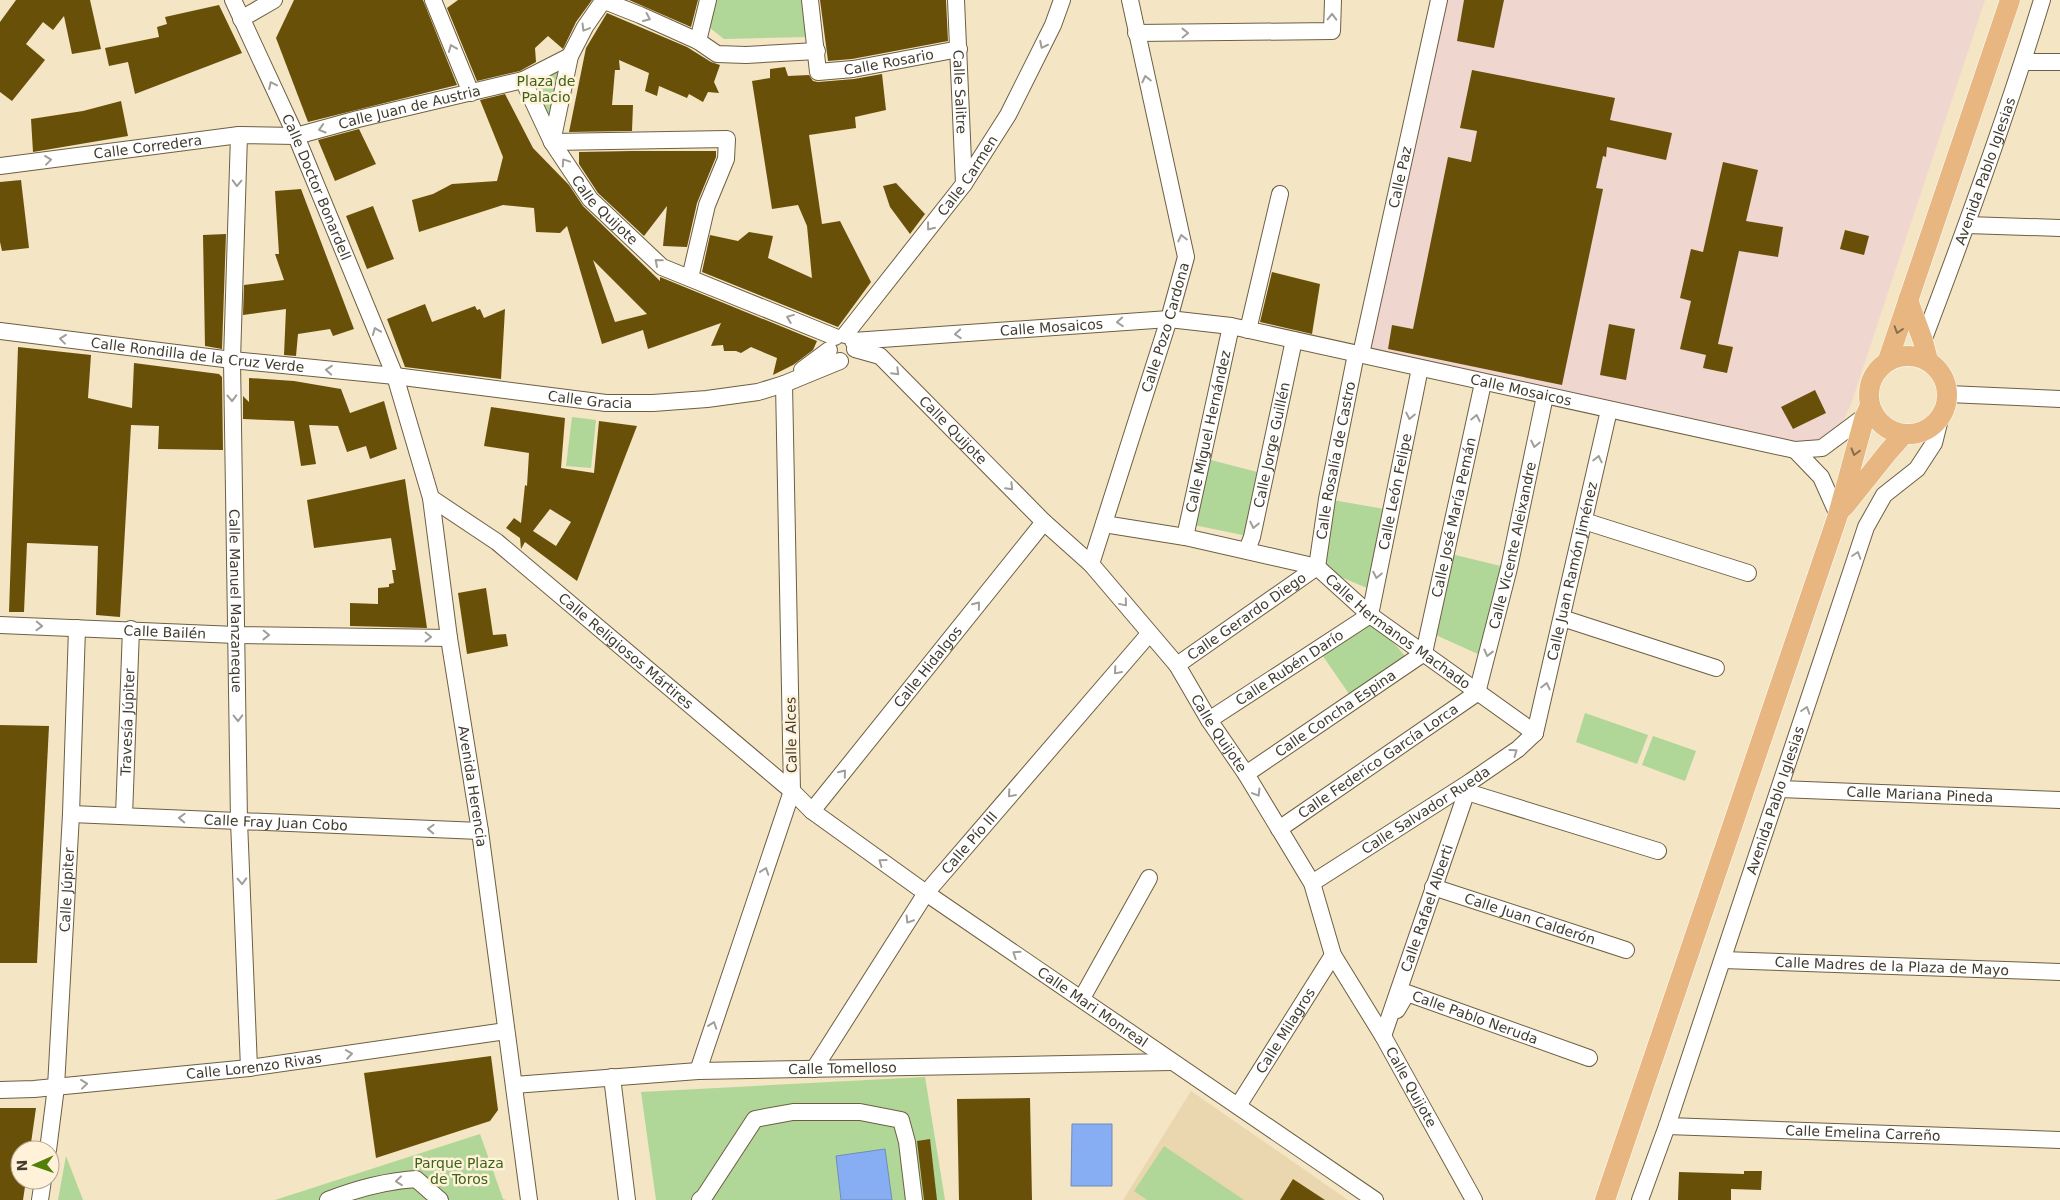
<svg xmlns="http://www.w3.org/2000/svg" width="2060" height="1200" viewBox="0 0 2060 1200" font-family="'DejaVu Sans',sans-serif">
<rect width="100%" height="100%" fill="#f4e5c4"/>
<polygon fill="#ead7af" points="1191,1091 1348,1200 1123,1200"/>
<polygon fill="#efd6cf" points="1439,0 1985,0 1851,404 1835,439 1822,448 1361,354"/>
<g fill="#b0d698">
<polygon points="716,0 802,0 807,37 724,39 710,28"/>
<polygon points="570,56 552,142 523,80"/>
<polygon points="572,417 596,420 591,468 566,466"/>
<polygon points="1203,458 1265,474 1252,537 1189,524"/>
<polygon points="1327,499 1390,510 1374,591 1317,567"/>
<polygon points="1447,553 1509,568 1487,658 1429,632"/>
<polygon points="1370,615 1411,663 1354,701 1318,649"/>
<polygon points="1585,713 1648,735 1637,764 1576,742"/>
<polygon points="1653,736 1696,751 1685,781 1642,765"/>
<polygon points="925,1077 945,1200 656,1200 641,1092"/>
<polygon points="480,1134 503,1199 506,1200 275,1200"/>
<polygon points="1164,1146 1244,1200 1147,1200 1134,1191"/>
<polygon points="66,1156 83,1200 58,1200"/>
</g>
<g fill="#87adf2" stroke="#728bb8">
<polygon points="1072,1124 1112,1124 1112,1186 1071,1186"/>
<polygon points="885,1149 892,1200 841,1200 836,1156"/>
</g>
<g fill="#695009" fill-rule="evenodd">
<polygon points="16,0 90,0 101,49 72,54 64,16 53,30 43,22 26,44 45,60 12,101 0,92 0,22"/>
<polygon points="294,0 423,0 457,85 308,122 276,38"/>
<polygon points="458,0 592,0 576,22 563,49 548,36 535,48 536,62 520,71 477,81 447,8"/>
<polygon points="629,0 698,0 691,27"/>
<polygon points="820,0 946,0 948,41 852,59 828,61"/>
<polygon points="1464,0 1504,0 1494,48 1457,41"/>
<polygon points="219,5 242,53 135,94 128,62 109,66 105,48 159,37 157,27 167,24 165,17"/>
<polygon points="607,13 687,47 711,62 720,65 714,82 719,93 708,92 703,102 689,94 687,98 659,86 657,96 645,91 649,73 619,60 620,70 615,70 612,105 633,105 632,131 569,132 586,48"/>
<polygon points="785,67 788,76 809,75 813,81 818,82 854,79 882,74 886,110 855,117 856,128 809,135 822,224 840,221 871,282 838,327 702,272 710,235 738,241 749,232 773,236 768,258 812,278 807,226 798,205 772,209 752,81 770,78 770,69"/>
<polygon points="1472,70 1615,98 1610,120 1672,133 1666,160 1607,147 1606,157 1603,156 1596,188 1603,189 1562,385 1388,349 1392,325 1413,329 1448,157 1471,162 1477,131 1460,128"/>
<path d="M505,94l28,54 36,37 14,21 77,75v-4l157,64 -4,9 -20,15 -20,10 4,-17 -26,-11 -10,6 -5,-2h-12l-1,-6 -12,1 10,-23 -73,26 -5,-19 -41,14 -35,-118 -7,7 -24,-1 -2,-24 -31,-3 -84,27 -7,-32 21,-6 19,-10 45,-3 6,-24 -23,-57zM593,260l54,54 -32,8z"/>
<polygon points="121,101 128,136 33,152 31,119 83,111"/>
<polygon points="359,129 376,164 335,181 318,140"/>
<polygon points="632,151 716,151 716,157 697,203 687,247 663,246 667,206 644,236 598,193 579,164 579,152"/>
<polygon points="1723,162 1758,170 1746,221 1783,227 1778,257 1739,251 1718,344 1733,347 1727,373 1703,368 1706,355 1680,349 1691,301 1680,298 1691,249 1703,252"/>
<polygon points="21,180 29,248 2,251 0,242 0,182"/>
<polygon points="896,183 925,214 910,234 890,207 883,186"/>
<polygon points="301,189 354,329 333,336 330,329 298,334 296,356 284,355 286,309 243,315 244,285 284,280 275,254 279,254 275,191"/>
<polygon points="373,206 394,259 367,269 346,216"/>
<polygon points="1845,230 1869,236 1864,255 1840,249"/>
<polygon points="226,234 222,349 205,346 203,235"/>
<polygon points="1272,272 1320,284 1312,334 1260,322"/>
<polygon points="425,304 432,322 475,306 477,310 480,309 484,318 505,309 501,379 405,367 387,319"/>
<polygon points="1609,324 1635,329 1626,380 1600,375"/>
<polygon points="18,347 91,355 88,398 132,408 134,363 219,374 222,377 223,450 158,449 159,426 131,425 120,617 96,615 98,546 27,543 24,612 9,612"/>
<polygon points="249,378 294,381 341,389 350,413 384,401 397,449 370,459 366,446 347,452 338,426 309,425 316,464 301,466 294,421 243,419 243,396 249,402"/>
<polygon points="1815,390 1826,413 1793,429 1781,407"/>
<path d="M491,407l74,11 -4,50 33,5 5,-52 38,5 -60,155 -52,-39 -4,7 -1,-11 -14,-10 8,-10 7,5 4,-38 2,1 2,-33 -45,-7zM550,509l21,13 -15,24 -23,-15z"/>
<polygon points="405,479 427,628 350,626 350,603 378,604 378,588 389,587 389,584 394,583 392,570 396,570 391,538 314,548 307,500"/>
<polygon points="486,588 493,635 506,634 508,646 467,654 458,593"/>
<polygon points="0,725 49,726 37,963 0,963"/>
<polygon points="491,1056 498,1110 490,1121 376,1158 364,1073"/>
<polygon points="1030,1098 1032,1200 959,1200 957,1099"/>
<polygon points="0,1108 36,1108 30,1150 20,1150 20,1180 26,1180 23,1200 0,1200"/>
<polygon points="930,1139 937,1200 924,1200 917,1141"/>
<polygon points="1744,1171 1762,1171 1761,1190 1731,1189 1731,1200 1678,1200 1679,1172 1744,1174"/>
<polygon points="1293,1179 1325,1200 1280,1200"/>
</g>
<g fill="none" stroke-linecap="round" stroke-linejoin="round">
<defs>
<g id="minor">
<path id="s1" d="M233,0l63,136 99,240 36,122 18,140 31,193 49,369"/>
<polyline points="433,0 471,93"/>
<polyline points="602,0 640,15 698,41 717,54 746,55 817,51"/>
<path id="s2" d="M810,0l8,72 35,-3 106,-20"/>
<path id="s3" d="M956,0l8,184"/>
<polyline points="241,19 274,0"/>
<polyline points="1136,33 1332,31 1333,0"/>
<polyline points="698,41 708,0"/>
<polyline points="2023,62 2060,62"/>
<path id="s4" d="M523,80l29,62 38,57 72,68 173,70"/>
<path id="s5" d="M239,135l-7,225 7,461 10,247"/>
<polyline points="552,142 727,139 726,159 707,205 690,278"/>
<polyline points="552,142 570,56 585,27 603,1"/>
<path id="s6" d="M0,166l239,-31 57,1 62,-17 165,-39 47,-24"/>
<polyline points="1967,225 2060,228"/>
<polyline points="1248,330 1280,194"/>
<path id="s7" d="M0,331l232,29 163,16 211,27h47l54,-4 51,-7 26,-8 56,-23"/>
<path id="s8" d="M845,335l119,-151 44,-69 45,-90 9,-25"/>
<path id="s9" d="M853,341l316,-22 62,7 564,124 27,-2 43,-32"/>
<path id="s10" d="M1923,341c43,-113 84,-226 119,-341"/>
<path id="s11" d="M855,349l25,7 164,166 47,42 86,101 32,55 37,54 66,109 21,72 50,81 91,164"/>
<path id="s12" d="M1361,354l78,-354"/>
<polyline points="802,370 829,350"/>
<polyline points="1948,394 2060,399"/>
<polyline points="1795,450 1821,477 1838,515"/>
<path id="s13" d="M431,498l66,44 295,249 20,20 114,82 449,307"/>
<polyline points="1584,521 1748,573"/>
<path id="s14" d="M1104,524l81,13 132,30 53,48 165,118"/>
<path id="s15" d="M1185,537l46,-211"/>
<path id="s16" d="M1247,550l5,-13 42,-197"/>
<path id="s17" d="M1091,564l78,-245 17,-62 -56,-257"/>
<polyline points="1562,618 1716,668"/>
<path id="s18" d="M0,625l236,10 213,3"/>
<path id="s19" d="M1177,665l140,-98 10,-68 29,-145"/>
<path id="s20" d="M1209,720l161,-105 50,-247"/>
<path id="s21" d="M1535,733l74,-323"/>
<path id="s22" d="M1246,774l178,-121 59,-270"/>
<path id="s23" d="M1780,789l280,11"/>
<polyline points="1467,792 1658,851"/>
<path id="s24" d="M812,811l232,-289"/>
<path id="s25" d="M71,814l409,17"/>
<path id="s26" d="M124,816l7,-187"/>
<path id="s27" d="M1279,829l198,-136 32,-125 36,-172"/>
<path id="s28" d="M1312,883l158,-101 48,-33 17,-16"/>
<path id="s29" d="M1433,887l193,63"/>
<path id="s30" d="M1723,960l337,12"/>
<polyline points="1082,998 1149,878"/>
<path id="s31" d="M1397,1010l10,-17 182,65"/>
<path id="s32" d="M1383,1036l87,-254"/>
<path id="s33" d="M814,1069l112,-176 223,-259"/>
<polyline points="698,1071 792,791 784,384"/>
<polyline points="612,1077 627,1200"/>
<path id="s34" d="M514,1085l184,-14 473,-9"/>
<path id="s35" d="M0,1090l34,-1 215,-21 257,-37"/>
<path id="s36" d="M1238,1106l95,-151"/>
<path id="s37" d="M1667,1126l393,14"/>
<path id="s38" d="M48,1150l8,-63 15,-273 6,-186"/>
<polyline points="40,1200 43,1180"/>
<path d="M328,1200c28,-11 58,-19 88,-21l24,21"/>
<polyline points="700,1200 704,1197 755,1119 793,1112 860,1112 901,1120 907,1142 914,1200"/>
<path id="s39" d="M1640,1200l27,-74 199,-599 18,-32 33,-26 17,-26 6,-24"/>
</g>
<g id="major">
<polyline points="1908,300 1923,341 1928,360"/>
<circle cx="1908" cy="395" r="39"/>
<polyline points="1888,360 2010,0"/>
<polyline points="1844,507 1888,452 1904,434"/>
<polyline points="1605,1200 1838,515 1865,416 1870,406"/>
</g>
</defs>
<use href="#minor" stroke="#6d5f42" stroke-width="18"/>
<use href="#major" stroke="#fff" stroke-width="21"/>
<use href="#minor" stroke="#fff" stroke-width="16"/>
<use href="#major" stroke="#e8b681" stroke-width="20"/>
</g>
<defs><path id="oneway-chevron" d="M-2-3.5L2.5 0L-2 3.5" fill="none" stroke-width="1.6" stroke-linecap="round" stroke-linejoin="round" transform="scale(1.25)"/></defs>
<g stroke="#a09e97">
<use href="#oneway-chevron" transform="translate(1332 17) rotate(-89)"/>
<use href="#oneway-chevron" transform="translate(647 18) rotate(24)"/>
<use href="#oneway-chevron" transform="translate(585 28) rotate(121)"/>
<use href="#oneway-chevron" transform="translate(1185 33) rotate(-1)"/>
<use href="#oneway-chevron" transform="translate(1043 45) rotate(117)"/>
<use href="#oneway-chevron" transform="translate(452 48) rotate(-112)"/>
<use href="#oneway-chevron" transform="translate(1146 79) rotate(-103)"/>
<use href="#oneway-chevron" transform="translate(272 85) rotate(-115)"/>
<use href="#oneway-chevron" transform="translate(322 129) rotate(164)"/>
<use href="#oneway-chevron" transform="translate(48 160) rotate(-7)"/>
<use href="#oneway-chevron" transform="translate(565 162) rotate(-124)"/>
<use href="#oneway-chevron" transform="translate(237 183) rotate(92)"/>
<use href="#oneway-chevron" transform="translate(930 227) rotate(128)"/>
<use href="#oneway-chevron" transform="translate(1182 238) rotate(-103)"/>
<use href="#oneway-chevron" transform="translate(658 262) rotate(-139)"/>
<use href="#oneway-chevron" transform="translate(790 318) rotate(-158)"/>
<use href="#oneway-chevron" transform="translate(1120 322) rotate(176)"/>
<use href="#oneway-chevron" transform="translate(376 331) rotate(-112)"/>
<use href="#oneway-chevron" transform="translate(958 334) rotate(176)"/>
<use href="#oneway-chevron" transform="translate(63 339) rotate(-173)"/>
<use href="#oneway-chevron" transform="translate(329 370) rotate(-175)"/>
<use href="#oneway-chevron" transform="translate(896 372) rotate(45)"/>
<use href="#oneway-chevron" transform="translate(232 398) rotate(89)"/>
<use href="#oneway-chevron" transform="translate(1410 416) rotate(102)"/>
<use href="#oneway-chevron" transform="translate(1476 418) rotate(-78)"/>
<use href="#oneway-chevron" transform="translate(1535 444) rotate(102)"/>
<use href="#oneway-chevron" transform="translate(1598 459) rotate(-77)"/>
<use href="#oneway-chevron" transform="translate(1010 487) rotate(45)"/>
<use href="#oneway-chevron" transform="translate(1254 525) rotate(102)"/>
<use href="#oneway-chevron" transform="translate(1857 555) rotate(-72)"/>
<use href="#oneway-chevron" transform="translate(1377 575) rotate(101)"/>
<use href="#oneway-chevron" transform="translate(1124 603) rotate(50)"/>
<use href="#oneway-chevron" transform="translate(977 605) rotate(-51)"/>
<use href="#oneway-chevron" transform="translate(39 626) rotate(2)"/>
<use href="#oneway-chevron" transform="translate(266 635) rotate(1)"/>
<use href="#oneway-chevron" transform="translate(428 637) rotate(1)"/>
<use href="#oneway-chevron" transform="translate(1488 653) rotate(104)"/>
<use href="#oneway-chevron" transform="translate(1117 671) rotate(131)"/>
<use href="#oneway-chevron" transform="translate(1546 686) rotate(-77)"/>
<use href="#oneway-chevron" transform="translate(1806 710) rotate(-72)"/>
<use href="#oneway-chevron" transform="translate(238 718) rotate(89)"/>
<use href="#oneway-chevron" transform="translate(1514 752) rotate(-36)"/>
<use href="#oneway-chevron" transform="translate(843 773) rotate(-51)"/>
<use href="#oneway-chevron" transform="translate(1257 793) rotate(59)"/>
<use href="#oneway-chevron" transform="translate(1011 794) rotate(131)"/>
<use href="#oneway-chevron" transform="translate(182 818) rotate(-178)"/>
<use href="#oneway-chevron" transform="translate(431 829) rotate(-178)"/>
<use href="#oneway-chevron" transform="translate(882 862) rotate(-144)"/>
<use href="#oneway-chevron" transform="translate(765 871) rotate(-71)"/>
<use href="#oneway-chevron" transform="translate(242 881) rotate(88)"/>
<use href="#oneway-chevron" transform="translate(909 920) rotate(122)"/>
<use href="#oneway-chevron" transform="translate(1016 954) rotate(-146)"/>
<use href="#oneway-chevron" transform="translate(713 1025) rotate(-71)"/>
<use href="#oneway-chevron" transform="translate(349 1054) rotate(-8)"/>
<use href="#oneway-chevron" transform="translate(84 1084) rotate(-6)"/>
<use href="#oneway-chevron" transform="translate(399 1181) rotate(174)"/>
</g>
<g stroke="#846d50">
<use href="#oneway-chevron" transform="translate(1898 330) rotate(108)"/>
<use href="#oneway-chevron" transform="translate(1855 452) rotate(106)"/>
</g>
<g text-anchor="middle" stroke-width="5" stroke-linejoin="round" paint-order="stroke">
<g font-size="14" fill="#423c2f" stroke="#fff2d8">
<text dy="5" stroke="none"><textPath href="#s2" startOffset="144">Calle Rosario</textPath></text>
<text dy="5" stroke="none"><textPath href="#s3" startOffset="92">Calle Salitre</textPath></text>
<text dy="5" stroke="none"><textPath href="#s6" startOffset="415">Calle Juan de Austria</textPath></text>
<text dy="5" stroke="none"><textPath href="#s6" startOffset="149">Calle Corredera</textPath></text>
<text dy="5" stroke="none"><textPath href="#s10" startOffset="181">Avenida Pablo Iglesias</textPath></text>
<text dy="5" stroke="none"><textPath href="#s8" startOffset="201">Calle Carmen</textPath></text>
<text dy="5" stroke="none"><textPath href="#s12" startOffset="181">Calle Paz</textPath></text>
<text dy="5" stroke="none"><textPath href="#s1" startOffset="205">Calle Doctor Bonardell</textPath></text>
<text dy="5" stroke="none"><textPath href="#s4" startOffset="155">Calle Quijote</textPath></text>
<text dy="5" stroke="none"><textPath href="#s9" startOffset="199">Calle Mosaicos</textPath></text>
<text dy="5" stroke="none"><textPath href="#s17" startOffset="248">Calle Pozo Cardona</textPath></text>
<text dy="5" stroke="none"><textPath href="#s7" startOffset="199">Calle Rondilla de la Cruz Verde</textPath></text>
<text dy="5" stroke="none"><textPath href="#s9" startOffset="676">Calle Mosaicos</textPath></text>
<text dy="5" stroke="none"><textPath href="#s7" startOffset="594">Calle Gracia</textPath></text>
<text dy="5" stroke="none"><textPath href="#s11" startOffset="130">Calle Quijote</textPath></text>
<text dy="5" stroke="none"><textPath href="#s15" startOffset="108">Calle Miguel Hernández</textPath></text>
<text dy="5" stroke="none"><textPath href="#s16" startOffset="108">Calle Jorge Guillén</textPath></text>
<text dy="5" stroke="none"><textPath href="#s19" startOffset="279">Calle Rosalía de Castro</textPath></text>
<text dy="5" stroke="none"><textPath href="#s20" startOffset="318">Calle León Felipe</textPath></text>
<text dy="5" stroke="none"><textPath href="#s22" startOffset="354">Calle José María Pemán</textPath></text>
<text dy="5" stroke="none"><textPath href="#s27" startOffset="392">Calle Vicente Aleixandre</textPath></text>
<text dy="5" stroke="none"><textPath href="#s21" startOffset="166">Calle Juan Ramón Jiménez</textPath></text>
<text dy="5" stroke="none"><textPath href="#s5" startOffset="466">Calle Manuel Manzaneque</textPath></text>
<text dy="5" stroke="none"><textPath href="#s19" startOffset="85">Calle Gerardo Diego</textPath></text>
<text dy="5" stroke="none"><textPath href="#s18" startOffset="165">Calle Bailén</textPath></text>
<text dy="5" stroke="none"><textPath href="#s14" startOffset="321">Calle Hermanos Machado</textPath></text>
<text dy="5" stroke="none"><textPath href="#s13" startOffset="248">Calle Religiosos Mártires</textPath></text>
<text dy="5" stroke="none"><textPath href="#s24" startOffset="185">Calle Hidalgos</textPath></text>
<text dy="5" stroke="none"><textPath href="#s20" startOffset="96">Calle Rubén Darío</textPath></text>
<text dy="5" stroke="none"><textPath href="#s22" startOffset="108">Calle Concha Espina</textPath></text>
<text dy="5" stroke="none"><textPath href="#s26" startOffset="94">Travesía Júpiter</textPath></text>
<text dy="5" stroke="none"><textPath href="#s11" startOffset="535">Calle Quijote</textPath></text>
<text transform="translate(791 735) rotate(-91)" y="5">Calle Alces</text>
<text dy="5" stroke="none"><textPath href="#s27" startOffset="120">Calle Federico García Lorca</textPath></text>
<text dy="5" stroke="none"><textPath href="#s1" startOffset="828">Avenida Herencia</textPath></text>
<text dy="5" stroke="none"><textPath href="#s23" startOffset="140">Calle Mariana Pineda</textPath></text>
<text dy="5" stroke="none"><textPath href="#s39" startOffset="422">Avenida Pablo Iglesias</textPath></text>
<text dy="5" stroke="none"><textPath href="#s28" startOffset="135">Calle Salvador Rueda</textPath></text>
<text dy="5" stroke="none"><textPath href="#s25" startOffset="205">Calle Fray Juan Cobo</textPath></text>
<text dy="5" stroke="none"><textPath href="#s33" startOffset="275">Calle Pío III</textPath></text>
<text dy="5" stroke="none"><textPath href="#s38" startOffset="261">Calle Júpiter</textPath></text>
<text dy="5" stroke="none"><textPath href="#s32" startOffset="135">Calle Rafael Alberti</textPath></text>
<text dy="5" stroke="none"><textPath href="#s29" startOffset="102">Calle Juan Calderón</textPath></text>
<text dy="5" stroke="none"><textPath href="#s30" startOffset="169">Calle Madres de la Plaza de Mayo</textPath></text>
<text dy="5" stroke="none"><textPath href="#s13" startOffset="836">Calle Mari Monreal</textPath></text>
<text dy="5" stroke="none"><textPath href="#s31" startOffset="92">Calle Pablo Neruda</textPath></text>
<text dy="5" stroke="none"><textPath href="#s36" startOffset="89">Calle Milagros</textPath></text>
<text dy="5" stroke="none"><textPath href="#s35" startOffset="255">Calle Lorenzo Rivas</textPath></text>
<text dy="5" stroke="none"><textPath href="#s34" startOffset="329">Calle Tomelloso</textPath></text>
<text dy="5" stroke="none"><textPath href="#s11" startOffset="940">Calle Quijote</textPath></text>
<text dy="5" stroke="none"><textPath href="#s37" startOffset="196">Calle Emelina Carreño</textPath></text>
</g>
<g font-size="14" fill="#3c631a" stroke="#fff2d8">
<text x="546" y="86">Plaza de<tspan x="546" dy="16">Palacio</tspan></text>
<text x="459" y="1168">Parque Plaza<tspan x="459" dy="16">de Toros</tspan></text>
</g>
</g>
<g transform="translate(35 1165) rotate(268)"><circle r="24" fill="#fff2d8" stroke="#b3a994"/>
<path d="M0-4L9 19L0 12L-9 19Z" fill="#517f07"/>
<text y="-8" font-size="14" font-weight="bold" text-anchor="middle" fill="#423c2f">N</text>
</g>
</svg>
